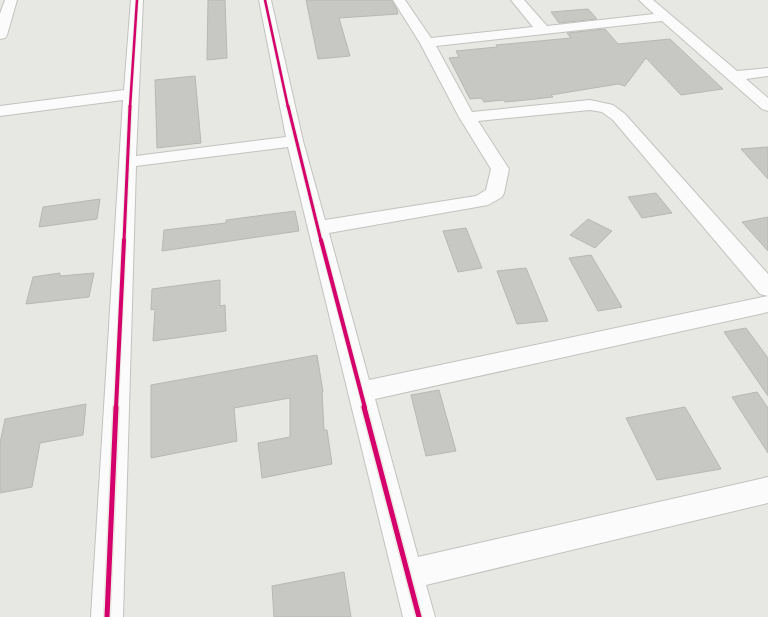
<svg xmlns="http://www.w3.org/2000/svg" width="768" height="617" viewBox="0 0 768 617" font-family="'DejaVu Sans',sans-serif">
<rect width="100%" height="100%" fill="#e7e7e3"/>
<g fill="#c7c7c4" stroke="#b7b7b4">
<polygon points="208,0 225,0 227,58 207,60"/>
<polygon points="306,0 392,0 397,10 398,14 339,18 350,56 318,59"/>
<polygon points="588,9 597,19 559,23 551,12"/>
<polygon points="605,29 618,44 670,39 723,89 681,95 646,58 625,86 618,84 551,95 553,97 526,100 505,102 503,100 484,102 481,98 470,99 449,58 459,57 456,51 497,47 496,45 571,38 567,33"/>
<polygon points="195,76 201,143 157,148 155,80"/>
<polygon points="768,147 768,179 741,149"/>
<polygon points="656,193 672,213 642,218 628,197"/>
<polygon points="100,199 97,219 39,227 43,207"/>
<polygon points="295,211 299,231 162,251 164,230 226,223 226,220"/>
<polygon points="768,217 768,251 742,222"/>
<polygon points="588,219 612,231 595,248 570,235"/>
<polygon points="466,228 482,268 458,272 443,231"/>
<polygon points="591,255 622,307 598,311 569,258"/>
<polygon points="526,268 548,321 517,324 497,271"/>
<polygon points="60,273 60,276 94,273 89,297 26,304 33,277"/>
<polygon points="220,280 220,306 225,305 226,331 153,341 155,309 151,310 152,289"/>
<polygon points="746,328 768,358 768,396 724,332"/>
<polygon points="317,355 323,392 322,392 324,430 327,430 332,464 262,478 258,443 290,437 290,398 234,408 237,441 151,458 151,385"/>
<polygon points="439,390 456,451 426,456 411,395"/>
<polygon points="757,392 768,408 768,453 732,397"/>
<polygon points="86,404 83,435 40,443 32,487 0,493 0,443 5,419"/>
<polygon points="685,407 721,469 657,480 626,418"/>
<polygon points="344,572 351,617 274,617 272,586"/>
</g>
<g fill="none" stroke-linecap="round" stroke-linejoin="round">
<defs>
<g id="street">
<polygon points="5,0 17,0 7,35 5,38 0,39 0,14"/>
<path d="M131,0h12l-7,156 150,-19 -27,-137h12l32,141 22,79 151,-24 10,-6 5,-21 -32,-52 -39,-74 -27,-43h12l26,38 102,-11 -22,-27h13l23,26 107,-12 -15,-14h14l84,71 31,-3v8l-22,3 22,19v13l-6,-2 -100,-88 -226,25 36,66 118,-12 23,5 12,9 143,160v38l-393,87 43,158 350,-80v26l-342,82 9,32h-32l-115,-470 -152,19 -13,451h-32l32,-517 -123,16v-10l124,-16zM590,110l12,2 11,8 147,174 8,2 -399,84 -40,-147 159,-28 14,-8 2,-4 5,-24 -31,-48z"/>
</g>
</defs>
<use href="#street" stroke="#c2c2bf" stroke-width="2"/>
<use href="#street" fill="#fbfbfb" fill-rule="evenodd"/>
<defs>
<g id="cycleway-far3">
<polyline points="265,0 288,107"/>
<polyline points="130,107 137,0"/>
</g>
<g id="cycleway-far2">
<polyline points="288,106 321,241"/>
<polyline points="124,241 130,106"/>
</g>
<g id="cycleway-far1">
<polyline points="321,240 365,408"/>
<polyline points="116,408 124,240"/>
</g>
<g id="cycleway">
<polyline points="364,407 419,617"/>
<polyline points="107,617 116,407"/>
</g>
</defs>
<use href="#cycleway-far3" stroke="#e9e9e1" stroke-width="4"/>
<use href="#cycleway-far2" stroke="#e9e9e1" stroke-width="5"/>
<use href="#cycleway-far1" stroke="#e9e9e1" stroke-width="6"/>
<use href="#cycleway" stroke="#e9e9e1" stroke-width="8"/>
<use href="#cycleway-far3" stroke="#d6006c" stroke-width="2.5"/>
<use href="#cycleway-far2" stroke="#d6006c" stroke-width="3"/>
<use href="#cycleway-far1" stroke="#d6006c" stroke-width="4"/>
<use href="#cycleway" stroke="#d6006c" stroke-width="5"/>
</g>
</svg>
